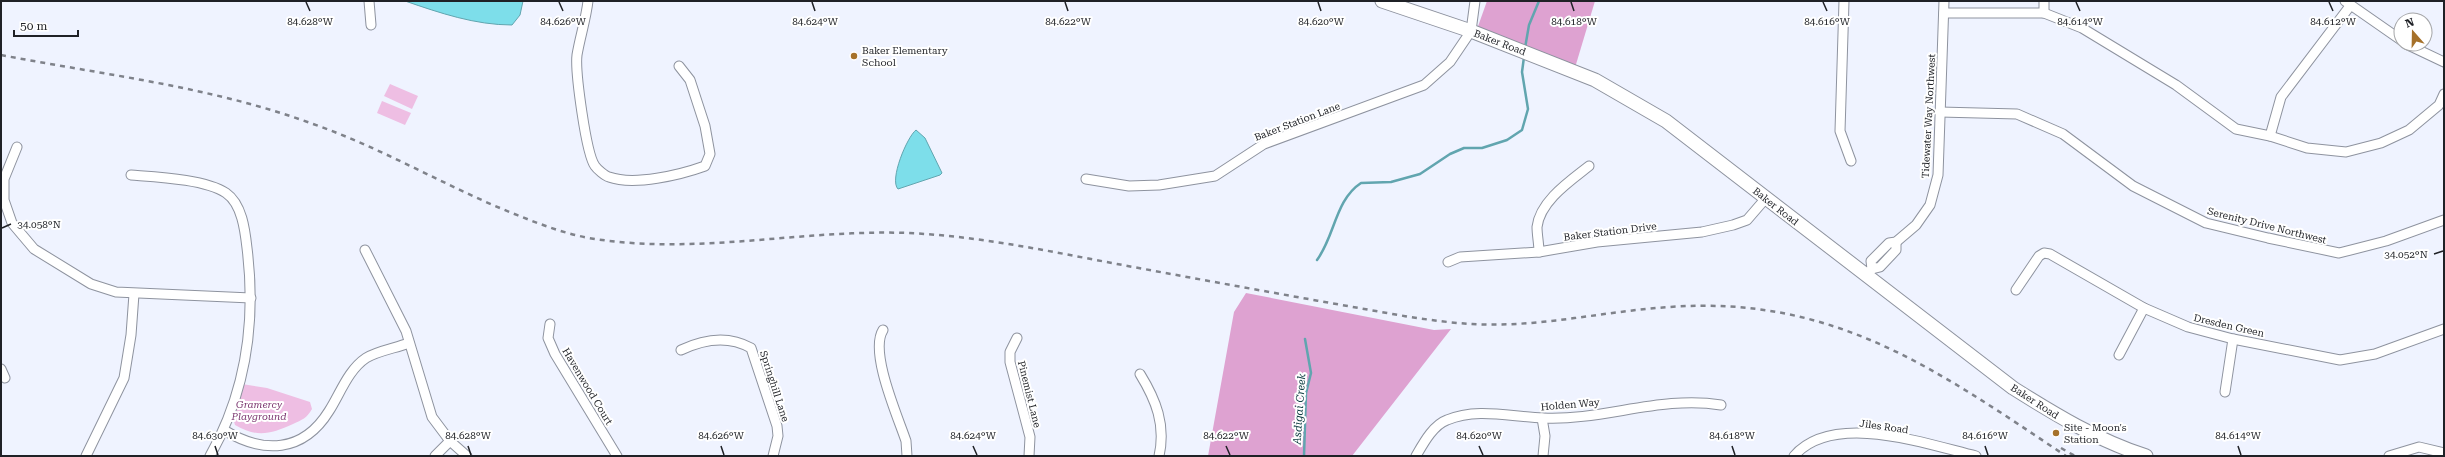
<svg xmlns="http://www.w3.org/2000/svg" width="2445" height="457" viewBox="0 0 2445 457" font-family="'Roboto Serif',serif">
<rect width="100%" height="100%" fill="#eff3ff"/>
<g fill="#eebee3">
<polygon points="390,84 418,96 412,109 384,96"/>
<polygon points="382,101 411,113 405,125 377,113"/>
<path d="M242,384l25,4 43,14 2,7c-5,9 -10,11 -19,15 -22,10 -36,14 -58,1l-2,-7z"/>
</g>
<g fill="#dea2d1">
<polygon points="1487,1 1595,1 1574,71 1476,32"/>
<polygon points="1246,293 1434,330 1451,329 1352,456 1208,456 1234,312"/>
</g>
<g fill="#7ddeea" stroke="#61a5af">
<path d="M405,1h118l-3,14 -8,10c-37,0 -72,-12 -107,-24z"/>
<path d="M916,130l9,8 17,35 -2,2 -42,14c-9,-9 9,-52 18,-59z"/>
</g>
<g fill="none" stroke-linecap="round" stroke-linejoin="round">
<g stroke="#61a5af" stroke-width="2.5">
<polyline points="1525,48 1529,25 1539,1"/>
<path d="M1317,260c18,-24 18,-60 44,-77l30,-1 29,-8 30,-20 14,-6h18l25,-8 15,-10 6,-21 -6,-37 2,-15"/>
<polyline points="1304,456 1306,393 1311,373 1305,339"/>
</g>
<defs>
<g id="street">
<polyline points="369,1 371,25"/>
<path d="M588,1c-2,18 -8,36 -11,54 -2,16 9,99 18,111 2,3 10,10 14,11 25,9 71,-2 96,-11l5,-12 -5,-28 -15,-46 -11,-14"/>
<polyline points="1844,1 1840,131 1851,161"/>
<polyline points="2044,1 2044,13"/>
<polyline points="2345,1 2401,40"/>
<polyline points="1944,13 2044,13 2082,28 2176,85 2236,129 2270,136 2307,148 2346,152 2381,143 2409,130 2439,105 2444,94"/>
<polyline points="2406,44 2444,62"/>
<polyline points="1940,112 2017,114 2063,134 2133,186 2206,223 2268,238 2339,253 2386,241 2444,220"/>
<polyline points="2270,136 2281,97 2350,6"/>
<polyline points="17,147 4,179 4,200 12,223 34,249 91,284 116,292 251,298"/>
<path d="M131,175c25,2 74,4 95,18 16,11 19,37 21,55 9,72 -1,144 -37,208"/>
<polyline points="1086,179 1129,186 1159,185 1215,176 1264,144 1424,85 1450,62 1471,31 1475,1"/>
<polyline points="365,250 406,331 432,417 450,441 467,456"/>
<path d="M1539,252c0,-8 -2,-17 -2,-25 3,-26 33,-46 52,-61"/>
<polyline points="1448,262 1460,257 1539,252 1597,242 1702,232 1733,225 1747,220 1766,198"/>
<polyline points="1872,269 1871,261 1889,243 1896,242 1916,225 1930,205 1938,175 1944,1"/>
<polyline points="1869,272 1872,269 1880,267 1896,250 1896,242"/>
<polyline points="2016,290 2039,256 2044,253 2050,254 2144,308 2188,327 2233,339 2340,360 2375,354 2444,329"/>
<polyline points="550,324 548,338 555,354 617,456"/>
<path d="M883,330c-14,22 15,87 23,111l1,15"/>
<polyline points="1017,338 1010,352 1010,362 1030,437 1029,456"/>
<path d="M681,350c23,-11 47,-15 70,-2l26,78 1,10 -5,20"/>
<polyline points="2119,355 2144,308"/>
<polyline points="1,369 5,378"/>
<path d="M1140,374c16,26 26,51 19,82"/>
<polyline points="2225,392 2233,339"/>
<polyline points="1542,418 1545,436 1543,456"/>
<path d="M224,430c39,24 79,23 105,-19 11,-17 19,-41 37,-53 11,-7 30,-10 43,-15"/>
<polyline points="86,456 124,378 131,335 134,294"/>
<polyline points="435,456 450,441"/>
<path d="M1416,456c7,-12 17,-31 31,-36 30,-13 64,-3 96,-2 60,3 118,-23 178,-13"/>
<path d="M1794,456c39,-45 132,-12 182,0"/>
<polyline points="2389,456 2419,447 2444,453"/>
</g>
<path id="secondary" d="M1382,1l89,30 124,49 71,41 347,267c43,27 84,52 133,68"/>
</defs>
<use href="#street" stroke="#8e939f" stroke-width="11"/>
<use href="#secondary" stroke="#8e939f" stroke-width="15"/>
<use href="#street" stroke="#fff" stroke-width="9"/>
<use href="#secondary" stroke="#fff" stroke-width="13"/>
<g stroke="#7f828a" stroke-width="2.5" stroke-dasharray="5 5" stroke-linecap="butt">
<path d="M1,55c104,20 212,32 312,69 69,24 132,62 199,89 25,10 50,20 77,25 106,18 212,-9 319,-5 70,3 140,18 209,31 97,18 195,36 293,53 21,3 42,6 62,7 67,4 132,-13 198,-17 164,-12 267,63 396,149"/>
<polyline points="2061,448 2075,456"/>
</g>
</g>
<path fill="none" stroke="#1f2126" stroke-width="1.5" d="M306,2l4,9M559,2l4,9M812,2l3,9M1065,2l3,9M1318,2l3,9M1571,2l3,9M1823,2l4,9M2076,2l4,9M2329,2l4,9M2,228l9,-4M2434,254l9,-3M215,446l3,9M468,446l3,9M721,446l3,9M973,446l4,9M1226,446l4,9M1479,446l4,9M1732,446l3,9M1985,446l3,9M2238,446l3,9"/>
<g fill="#a6712a" stroke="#fff" stroke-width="1.5">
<circle cx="854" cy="56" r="4"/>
<circle cx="2056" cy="433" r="4"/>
</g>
<g text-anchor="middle" stroke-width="4" stroke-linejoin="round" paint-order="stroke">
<g font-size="10" fill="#1f2126" stroke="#fff">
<text transform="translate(1500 42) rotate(21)" y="4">Baker Road</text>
<text transform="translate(1928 116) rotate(-87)" y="4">Tidewater Way Northwest</text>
<text transform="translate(1297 121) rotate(-21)" y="4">Baker Station Lane</text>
<text transform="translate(1776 206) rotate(38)" y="4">Baker Road</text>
<text transform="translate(2267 225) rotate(14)" y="4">Serenity Drive Northwest</text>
<text transform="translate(1610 231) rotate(-7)" y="4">Baker Station Drive</text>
<text transform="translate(2229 325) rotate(13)" y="4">Dresden Green</text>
<text transform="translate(588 386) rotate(59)" y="4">Havenwood Court</text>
<text transform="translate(775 386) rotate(72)" y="4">Springhill Lane</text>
<text transform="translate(1030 394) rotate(76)" y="4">Pinemist Lane</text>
<text transform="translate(2035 401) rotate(33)" y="4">Baker Road</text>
<text transform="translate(1570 404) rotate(-5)" y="4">Holden Way</text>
<text transform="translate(1884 426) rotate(8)" y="4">Jiles Road</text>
</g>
<g font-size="10" fill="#1f2126" stroke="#fff" text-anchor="start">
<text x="862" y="54">Baker Elementary<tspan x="862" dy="12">School</tspan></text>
<text x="2064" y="431">Site - Moon's<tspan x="2064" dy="12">Station</tspan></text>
</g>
<g font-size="10" font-style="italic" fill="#7b356f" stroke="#fff">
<text x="259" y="408">Gramercy<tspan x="259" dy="12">Playground</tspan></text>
</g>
<g font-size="11" font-style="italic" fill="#124045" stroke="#fff">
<text transform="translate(1299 409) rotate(-86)" y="4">Asdigai Creek</text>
</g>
</g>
<g font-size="10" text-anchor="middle" fill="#1f2126" stroke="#fff" stroke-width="4" stroke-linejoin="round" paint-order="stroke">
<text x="2333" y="25">84.612°W</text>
<text x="310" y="25">84.628°W</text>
<text x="563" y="25">84.626°W</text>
<text x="815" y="25">84.624°W</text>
<text x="1068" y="25">84.622°W</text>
<text x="1321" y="25">84.620°W</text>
<text x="1574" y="25">84.618°W</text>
<text x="1827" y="25">84.616°W</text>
<text x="2080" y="25">84.614°W</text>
<text x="39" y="228">34.058°N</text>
<text x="2406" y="258">34.052°N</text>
<text x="215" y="439">84.630°W</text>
<text x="468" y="439">84.628°W</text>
<text x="721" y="439">84.626°W</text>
<text x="973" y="439">84.624°W</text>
<text x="1226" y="439">84.622°W</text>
<text x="1479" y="439">84.620°W</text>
<text x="1732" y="439">84.618°W</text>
<text x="1985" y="439">84.616°W</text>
<text x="2238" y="439">84.614°W</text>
</g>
<rect width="2445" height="457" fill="none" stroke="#1f2126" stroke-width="4"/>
<g transform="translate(2413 32) rotate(340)"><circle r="19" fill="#ffffff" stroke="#a5a6a8"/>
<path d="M0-3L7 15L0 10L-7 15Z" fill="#a6712a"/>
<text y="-6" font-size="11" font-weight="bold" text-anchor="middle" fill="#1f2126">N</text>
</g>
<path d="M14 30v6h64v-6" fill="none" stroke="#1f2126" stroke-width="2"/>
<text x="20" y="30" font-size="12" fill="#1f2126" stroke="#ffffff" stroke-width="3" paint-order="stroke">50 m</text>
</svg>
